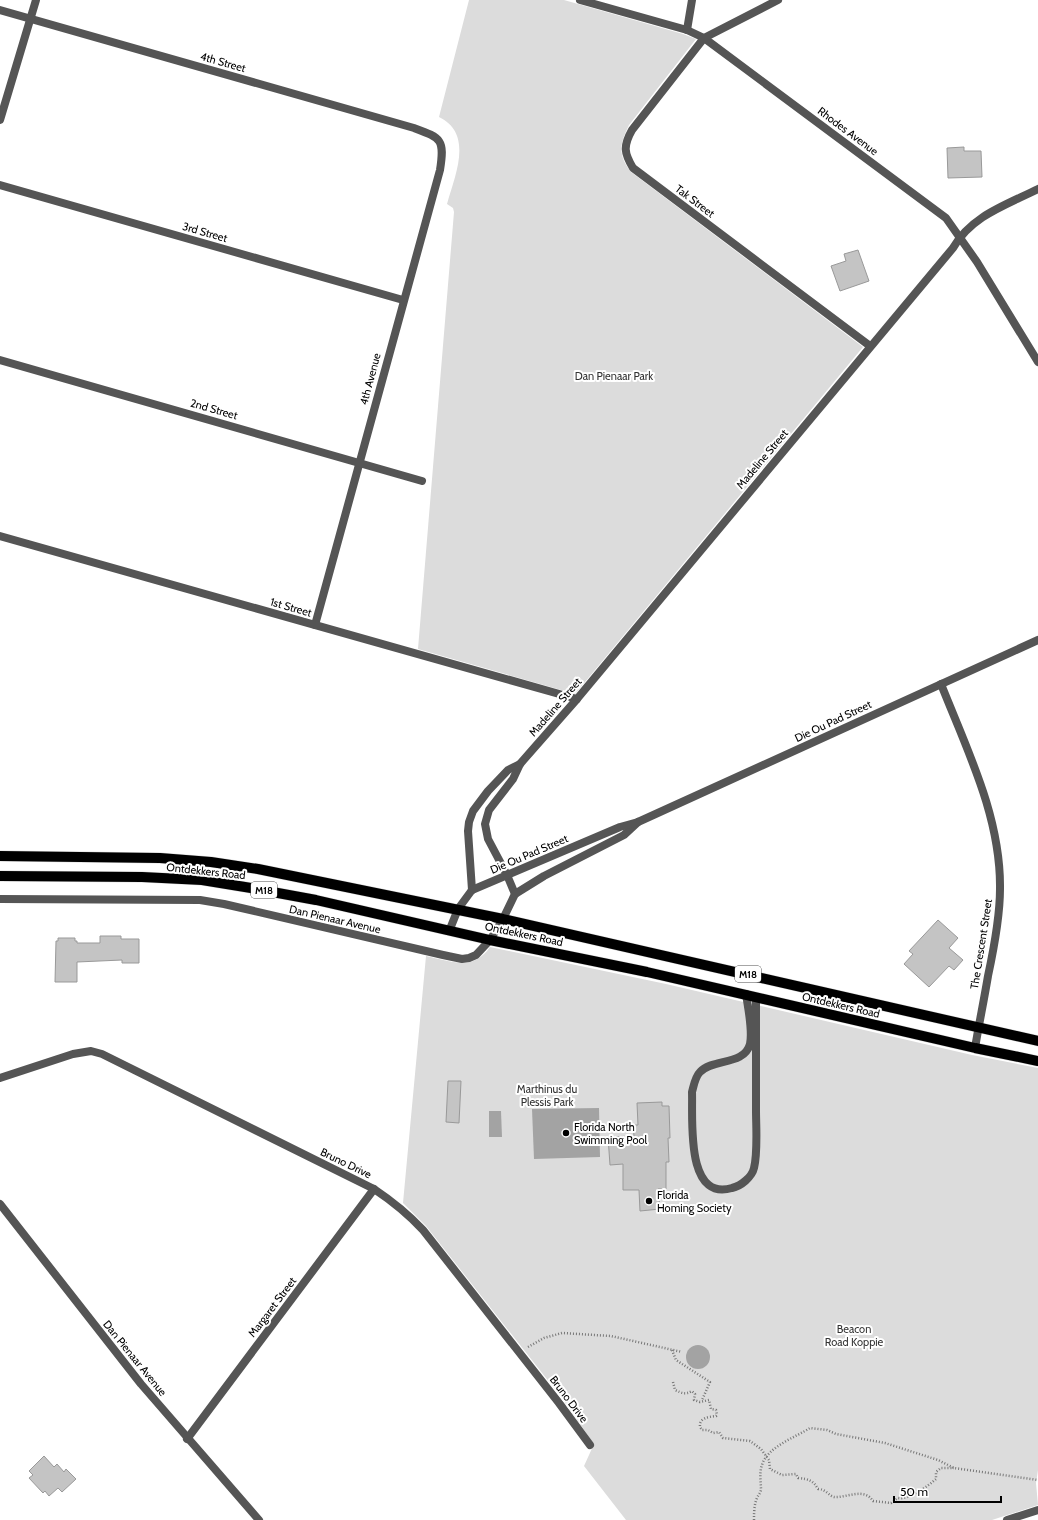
<svg xmlns="http://www.w3.org/2000/svg" width="1038" height="1520" viewBox="0 0 1038 1520" font-family="Cabin,sans-serif">
<rect width="100%" height="100%" fill="#fff"/>
<g fill="#dcdcdc">
<path d="M469,0h95l119,34 13,5 -67,86c-9,19 -12,29 2,47l232,175 -288,347 -157,-45 36,-437 -1,-4 -6,-4c8,-29 27,-70 -8,-87z"/>
<path d="M490,947l176,37 306,71 66,13v402l-2,13 2,22 -46,15h-366l-42,-54 10,-22 -33,-47 -135,-171 -23,-23 23,-247c24,5 47,16 64,-9z"/>
</g>
<g fill="#a3a3a3">
<polygon points="599,1108 600,1157 534,1159 532,1109"/>
<polygon points="489,1111 501,1111 502,1137 489,1137"/>
<circle cx="698" cy="1357" r="12"/>
</g>
<g fill="#c4c4c4" stroke="#999">
<polygon points="964,147 964,151 981,151 982,177 948,178 947,148"/>
<polygon points="858,250 869,281 840,291 831,266 846,261 844,254"/>
<polygon points="938,920 958,938 949,948 963,960 954,970 949,966 929,987 904,964 913,954 909,951"/>
<polygon points="100,936 121,936 121,939 139,939 139,963 122,963 122,960 77,962 77,982 55,982 56,941 58,941 58,938 75,938 75,941 77,941 77,943 100,943"/>
<polygon points="448,1081 461,1081 459,1123 446,1122"/>
<polygon points="662,1102 662,1106 669,1106 670,1138 668,1138 669,1162 666,1162 666,1189 658,1189 660,1209 640,1211 639,1190 623,1190 623,1164 610,1165 608,1137 634,1136 633,1125 638,1125 637,1103"/>
<polygon points="44,1456 54,1467 57,1464 64,1472 66,1469 76,1479 62,1492 58,1488 49,1496 45,1491 43,1493 29,1478 33,1475 29,1471"/>
</g>
<g fill="none" stroke-linecap="round" stroke-linejoin="round">
<defs>
<g id="primary">
<polyline points="0,856 160,858 211,862 258,869 503,919 1038,1041"/>
<polyline points="0,876 142,877 202,880 251,888 316,900 490,940 647,972 975,1048 1038,1061"/>
</g>
</defs>
<use href="#primary" stroke="#dbdbdb" stroke-width="11"/>
<g stroke="#777" stroke-width="2.5" stroke-dasharray="1 2" stroke-linecap="butt">
<polyline points="528,1347 544,1338 562,1333 611,1336 682,1352"/>
<polyline points="672,1350 676,1360 710,1382 702,1400"/>
<path d="M673,1382l2,8c7,3 10,5 17,1l3,3 -1,6 6,2 9,-2 2,9 5,1 1,5 -1,1c-8,1 -17,2 -16,11l2,3h6l5,3 6,-1 4,6 27,3 11,8 8,11 1,9 12,6 14,-1 2,4c10,1 15,2 20,11 8,0 11,7 16,8 13,1 30,-10 39,4l18,2 7,-5c11,2 30,-12 38,-19v-7l5,-4h13"/>
<path d="M754,1520c0,-7 0,-15 3,-22 1,-3 3,-4 4,-8 0,-8 -2,-17 1,-25 5,-18 34,-28 48,-37l17,2 9,4 49,9 53,17 16,8 84,12"/>
</g>
<g stroke="#555" stroke-width="8">
<polyline points="580,0 687,30 704,38 946,218 977,262 1038,362"/>
<path d="M778,0l-74,38 -72,92c-9,16 -8,23 1,38l237,178"/>
<path d="M0,10l414,118c27,10 31,11 26,42l-125,455"/>
<polyline points="687,30 692,0"/>
<polyline points="0,120 36,0"/>
<polyline points="0,185 403,300"/>
<polyline points="0,360 422,481"/>
<polyline points="0,536 577,699"/>
<path d="M941,684c26,66 60,133 59,205 0,29 -6,59 -12,87 -4,24 -9,48 -13,72"/>
<polyline points="472,890 468,831 469,822 473,811 488,791 508,770 520,764"/>
<path d="M515,894l-8,-19 -19,-36 -3,-15 4,-14 24,-31 7,-15 57,-65 376,-451c18,-32 53,-43 85,-59"/>
<polyline points="0,899 200,900 224,904 443,955 462,959 469,958 476,955 490,940 503,919 515,894 544,876 624,835 638,822"/>
<polyline points="450,929 458,909 472,890 620,827 638,822 1038,640"/>
<path d="M746,994c2,14 7,36 4,50 -6,22 -37,14 -50,28 -5,5 -6,13 -8,20 1,26 -7,110 40,96 9,-2 20,-11 22,-20 4,-16 2,-41 2,-58 0,-37 0,-75 0,-113"/>
<path d="M0,1078l73,-24 18,-3 11,3 272,135c18,12 34,25 49,41l136,173 31,42"/>
<polyline points="0,1204 141,1384 259,1520"/>
<polyline points="187,1439 374,1189"/>
<polyline points="1007,1520 1038,1510"/>
</g>
<use href="#primary" stroke="#000" stroke-width="10"/>
</g>
<g fill="#000" stroke="#fff" stroke-width="1.5">
<circle cx="566" cy="1133" r="4"/>
<circle cx="649" cy="1201" r="4"/>
</g>
<g text-anchor="middle" stroke-width="4" stroke-linejoin="round" paint-order="stroke">
<g fill="#fff" stroke="#4c4c4c" stroke-width="1">
<rect x="251" y="882" width="26" height="16" rx="3"/>
<rect x="735" y="966" width="26" height="16" rx="3"/>
</g>
<g font-size="10" font-weight="bold" fill="#000">
<text x="264" y="894">M18</text>
<text x="748" y="978">M18</text>
</g>
<g font-size="11" fill="#000" stroke="#fff">
<text transform="translate(223 62) rotate(16)" y="4">4th Street</text>
<text transform="translate(848 131) rotate(37)" y="4">Rhodes Avenue</text>
<text transform="translate(695 201) rotate(37)" y="4">Tak Street</text>
<text transform="translate(205 232) rotate(16)" y="4">3rd Street</text>
<text transform="translate(370 379) rotate(-75)" y="4">4th Avenue</text>
<text transform="translate(214 409) rotate(16)" y="4">2nd Street</text>
<text transform="translate(762 459) rotate(-50)" y="4">Madeline Street</text>
<text transform="translate(291 607) rotate(16)" y="4">1st Street</text>
<text transform="translate(555 707) rotate(-49)" y="4">Madeline Street</text>
<text transform="translate(833 721) rotate(-25)" y="4">Die Ou Pad Street</text>
<text transform="translate(529 854) rotate(-23)" y="4">Die Ou Pad Street</text>
<text transform="translate(206 871) rotate(6)" y="4">Ontdekkers Road</text>
<text transform="translate(335 919) rotate(13)" y="4">Dan Pienaar Avenue</text>
<text transform="translate(524 934) rotate(12)" y="4">Ontdekkers Road</text>
<text transform="translate(981 944) rotate(-81)" y="4">The Crescent Street</text>
<text transform="translate(841 1005) rotate(13)" y="4">Ontdekkers Road</text>
<text transform="translate(346 1163) rotate(26)" y="4">Bruno Drive</text>
<text transform="translate(272 1307) rotate(-53)" y="4">Margaret Street</text>
<text transform="translate(135 1358) rotate(51)" y="4">Dan Pienaar Avenue</text>
<text transform="translate(569 1399) rotate(53)" y="4">Bruno Drive</text>
</g>
<g font-size="11" fill="#333" stroke="#fff">
<text x="614" y="380">Dan Pienaar Park</text>
<text x="547" y="1093">Marthinus du<tspan x="547" dy="13">Plessis Park</tspan></text>
<text x="854" y="1333">Beacon<tspan x="854" dy="13">Road Koppie</tspan></text>
</g>
<g font-size="11" fill="#000" stroke="#fff" text-anchor="start">
<text x="574" y="1131">Florida North<tspan x="574" dy="13">Swimming Pool</tspan></text>
<text x="657" y="1199">Florida<tspan x="657" dy="13">Homing Society</tspan></text>
</g>
</g>
<path d="M894 1496v6h107v-6" fill="none" stroke="#000000" stroke-width="2"/>
<text x="900" y="1496" font-size="12" fill="#000000" stroke="#ffffff" stroke-width="3" paint-order="stroke">50 m</text>
</svg>
